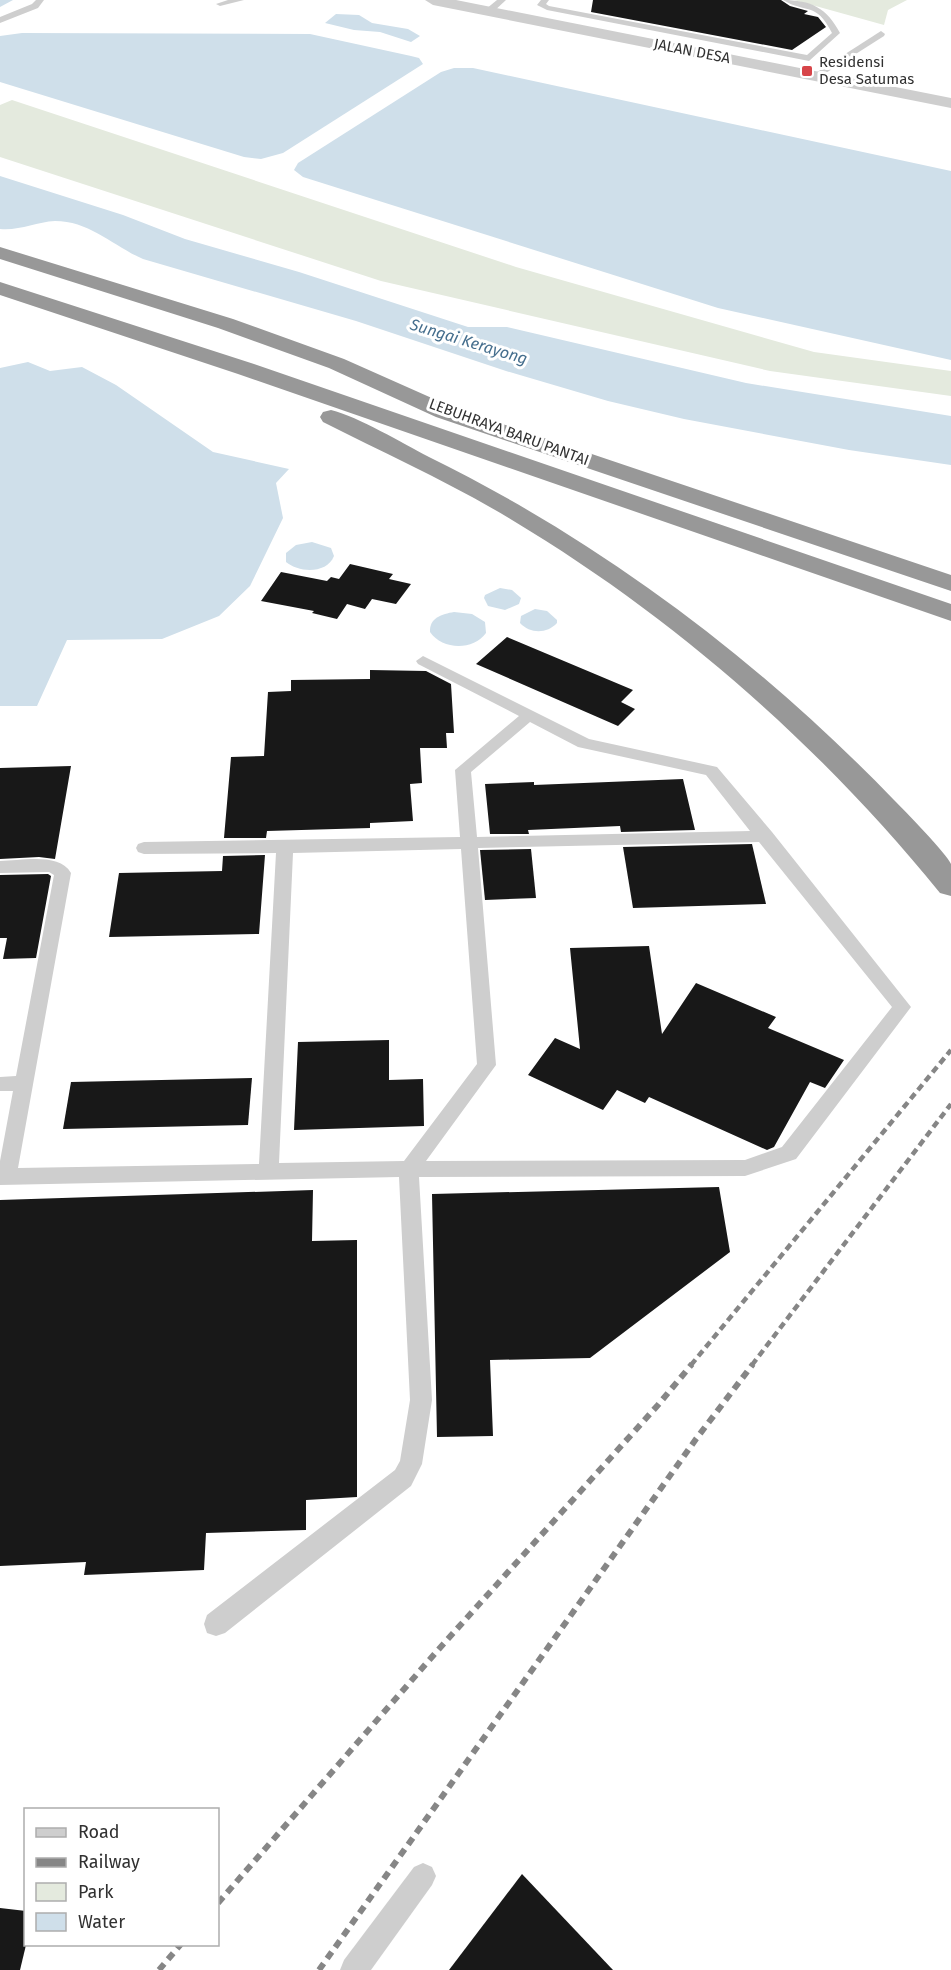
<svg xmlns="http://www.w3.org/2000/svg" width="951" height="1970" viewBox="0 0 951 1970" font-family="'Fira Sans',sans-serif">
<rect width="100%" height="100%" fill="#fff"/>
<g fill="#e4eade">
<polygon points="794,0 907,0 888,10 884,25"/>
<polygon points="12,100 516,267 814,352 951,371 951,396 770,371 381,281 0,157 0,105"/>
</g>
<g fill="#cfdfea">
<polygon points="336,14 359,15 372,23 408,29 420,36 411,42 380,32 354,30 325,23"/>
<polygon points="22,33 310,34 411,56 419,58 423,64 283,153 261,159 244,157 0,82 0,36"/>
<polygon points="454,68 473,68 951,171 951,360 718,308 303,177 294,170 298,163 441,72"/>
<path d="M0,176l123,39 62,24 114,33 169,55h39l239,56 205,33v49l-102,-15 -165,-31 -76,-18 -102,-30 -150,-50 -213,-62c-30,-13 -53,-38 -88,-38 -19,1 -36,10 -55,8z"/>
<polygon points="28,362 50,371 82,367 116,385 213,452 289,469 276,483 283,518 250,586 219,616 162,639 67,640 37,706 0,706 0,368"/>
<path d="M312,542l19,6 3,8c-7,18 -35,17 -48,6v-9l10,-8z"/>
<polygon points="500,588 512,590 521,598 519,604 505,610 488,606 484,598 485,595"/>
<path d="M535,609l12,2 10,9v3c-10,11 -27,11 -37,0l1,-7z"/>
<path d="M454,612l18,2 13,8 1,11c-13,18 -44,17 -56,-1 -1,-14 12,-18 24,-20z"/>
</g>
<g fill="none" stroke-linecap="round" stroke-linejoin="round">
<polygon fill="#cfdfea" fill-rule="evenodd" points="0,0 13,0 0,7"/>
</g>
<g fill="#181818">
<polygon points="593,0 781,0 790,6 808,11 804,14 818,17 826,27 792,50 591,12"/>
<polygon points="350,564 393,574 389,579 411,584 396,604 372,599 365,609 347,604 337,619 312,613 314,611 261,601 281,572 327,581 331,577 339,579"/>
<polygon points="507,637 633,690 621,702 635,709 618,726 476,664"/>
<polygon points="370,670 426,671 451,684 454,733 446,733 447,748 420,748 422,783 410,784 413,821 370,823 370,828 267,831 266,838 224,838 231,757 264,756 268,692 291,691 291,680 370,679"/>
<polygon points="71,766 55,859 39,857 0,859 0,768"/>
<polygon points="683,779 695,830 621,832 620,826 528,830 529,834 490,834 485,784 534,782 534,785"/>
<polygon points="752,844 766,904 633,908 623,847"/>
<polygon points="531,849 536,898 485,900 480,850"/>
<polygon points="265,855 259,934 109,937 119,873 222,871 223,856"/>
<polygon points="48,874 51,876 36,958 3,959 7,938 0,938 0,875"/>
<polygon points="649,946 662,1034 696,983 776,1017 768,1028 844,1060 825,1088 810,1082 774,1147 767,1150 649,1097 645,1103 617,1090 603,1110 528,1075 555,1038 580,1049 570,948"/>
<polygon points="389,1040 389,1080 423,1079 424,1126 294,1130 298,1042"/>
<polygon points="252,1078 248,1125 63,1129 71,1082"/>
<polygon points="719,1187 730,1252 590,1358 490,1360 493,1436 437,1437 432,1194"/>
<polygon points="313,1190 312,1241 357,1240 357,1497 306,1500 306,1530 206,1533 204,1570 84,1575 86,1562 0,1566 0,1200"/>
<polygon points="522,1874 613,1970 449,1970"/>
<polygon points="0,1908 26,1911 26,1945 20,1970 0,1970"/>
</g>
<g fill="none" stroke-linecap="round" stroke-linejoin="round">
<g fill="#cecece" fill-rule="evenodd">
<polygon points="36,0 44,0 38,8 0,23 0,17 32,4"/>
<polygon points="228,0 244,0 220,6 216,4"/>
<polygon points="497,0 506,0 492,13 486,13 486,9"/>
<path d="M541,0h8l-3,4 3,2 258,49 25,-22c-16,-32 -26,-19 -49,-33 28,0 44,8 57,33l-31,28 -262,-51 -10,-5z"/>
<polygon points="881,31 885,34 884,36 818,78 811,76"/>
<path d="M423,656l166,83 128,28 55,65 139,175 -115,152 -51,17 -326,1 13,223 -10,64 -11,22 -186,147 -9,3 -9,-3 -3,-9 3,-9 188,-145 5,-9 10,-61 -11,-223 -399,8v-24l13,-70h-13v-14l16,-1 38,-201 -5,-3 -49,1v-12c21,0 59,-9 71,12l-53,295 241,-4 17,-311 -132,1 -6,-2 -2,-4 2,-4 6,-2 316,-5 -5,-67 64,-54 -101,-52 -2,-3zM530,722l48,25 128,28 44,56 -273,6 -6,-65zM759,842l133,165 -110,140 -37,13 -319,1 70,-96 -18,-217zM461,849l16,215 -73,97 -125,2 14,-310z"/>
<polygon points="423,1863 432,1867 436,1876 432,1885 371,1970 340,1970 344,1960 414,1867"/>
</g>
<polygon fill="#cecece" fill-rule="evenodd" points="425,0 456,0 951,98 951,108 433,5"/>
<g fill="#989898" fill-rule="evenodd">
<polygon points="0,247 233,319 344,359 452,407 951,575 951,591 436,417 329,368 218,328 0,259"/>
<polygon points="0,282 254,364 951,604 951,621 238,374 0,295"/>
<path d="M331,410c28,7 71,33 98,47 173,85 331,204 465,343 10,10 53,54 57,64 0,8 0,23 0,32l-11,-3c-119,-147 -266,-276 -428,-373 -61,-37 -126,-66 -189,-98l-3,-5 3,-5z"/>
</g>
<g stroke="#868686" stroke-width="4.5" stroke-dasharray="7 4.5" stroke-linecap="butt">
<polyline points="691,1365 951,1050"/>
<polyline points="752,1365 951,1104"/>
</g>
<g stroke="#868686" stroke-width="6" stroke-dasharray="8 6" stroke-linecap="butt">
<polyline points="218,1903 438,1650 658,1405 692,1364"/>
<polyline points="159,1970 181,1944"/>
<polyline points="319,1970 696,1439 753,1364"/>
</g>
</g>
<rect fill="#d74549" stroke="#fff" stroke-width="2" x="801" y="65" width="12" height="12" rx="3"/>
<g text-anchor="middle" stroke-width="6" stroke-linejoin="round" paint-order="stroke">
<g font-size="15" fill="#313131" stroke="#fff">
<text transform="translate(692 51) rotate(11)" y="5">JALAN DESA</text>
<text transform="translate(509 432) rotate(20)" y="5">LEBUHRAYA BARU PANTAI</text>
</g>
<g font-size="15" fill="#313131" stroke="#fff" text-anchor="start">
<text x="819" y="67">Residensi<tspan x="819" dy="17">Desa Satumas</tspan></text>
</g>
<g font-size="16" font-style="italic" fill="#456e8d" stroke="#fff">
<text transform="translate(469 341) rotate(17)" y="6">Sungai Kerayong</text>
</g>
</g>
<rect x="24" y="1808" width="195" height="138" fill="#ffffff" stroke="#adadad" stroke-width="1.5"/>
<rect x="36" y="1828" width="30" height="9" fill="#cecece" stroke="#adadad" stroke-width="1.5"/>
<text x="78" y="1838" font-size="18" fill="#313131">Road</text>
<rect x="36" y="1858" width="30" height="9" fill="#868686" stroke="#adadad" stroke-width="1.5"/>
<text x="78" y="1868" font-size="18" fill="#313131">Railway</text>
<rect x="36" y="1883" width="30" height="18" fill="#e4eade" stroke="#adadad" stroke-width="1.5"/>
<text x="78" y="1898" font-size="18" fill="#313131">Park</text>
<rect x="36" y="1913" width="30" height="18" fill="#cfdfea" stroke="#adadad" stroke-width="1.5"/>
<text x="78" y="1928" font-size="18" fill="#313131">Water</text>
</svg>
